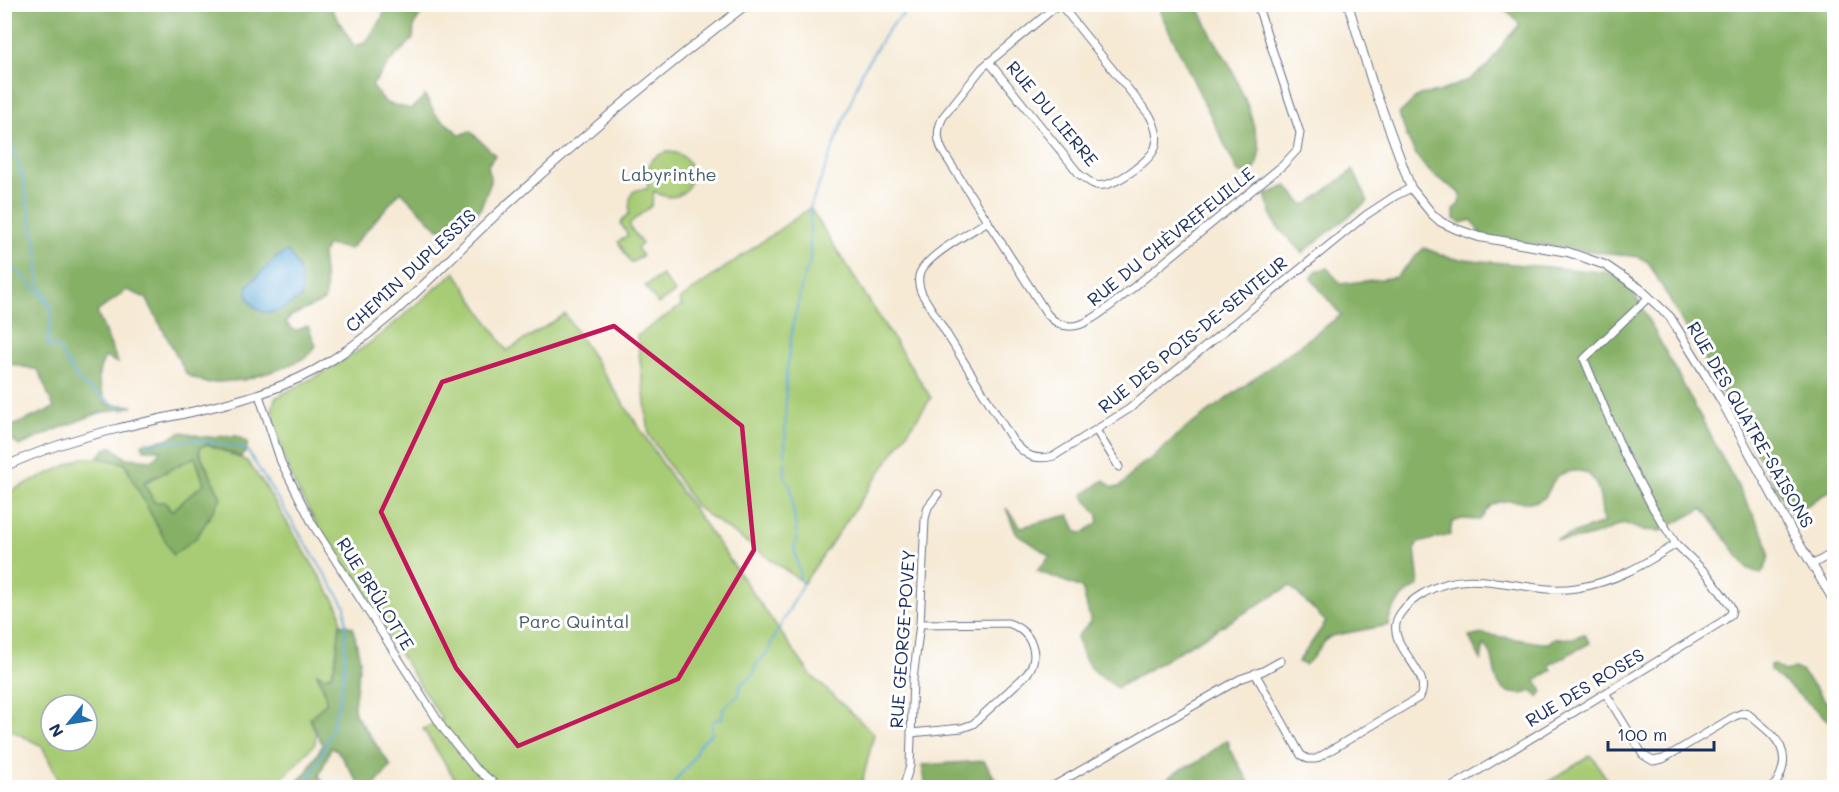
<svg xmlns="http://www.w3.org/2000/svg" width="1839" height="792" viewBox="0 0 1839 792" font-family="Mali,sans-serif">
<rect width="100%" height="100%" fill="#fff"/>
<filter id="ink" filterUnits="userSpaceOnUse"><feTurbulence type="fractalNoise" baseFrequency=".0167" numOctaves="2"/><feDisplacementMap in="SourceGraphic" scale="12" xChannelSelector="R" yChannelSelector="G"/><feConvolveMatrix kernelMatrix="1 2 1 2 8 2 1 2 1" color-interpolation-filters="sRGB"/></filter>
<filter id="wash" filterUnits="userSpaceOnUse"><feTurbulence type="fractalNoise" baseFrequency=".008" numOctaves="4" result="noise"/><feDisplacementMap in="SourceGraphic" scale="24" xChannelSelector="R" yChannelSelector="G"/><feGaussianBlur stdDeviation="1.35" result="paint"/><feColorMatrix in="noise" values="0 0 0 0 0 0 0 0 0 0 0 0 0 0 0 0 0 1.4 0 .05"/><feComposite in="paint" operator="in"/></filter>
<g filter="url(#wash)">
<rect width="100%" height="100%" fill="#f6ead5"/>
<g fill="#a8cc75" stroke="#627e6a" stroke-width="1.5" fill-rule="evenodd">
<path d="M667,152c42,0 25,64 -13,39l-3,15 -21,17v4l12,17 -5,4 5,8 -11,7 -13,-21 10,-7 -7,-11 1,-4 7,-6c1,-18 -1,-26 19,-25 0,-18 -4,-31 19,-37z"/>
<polygon points="810,208 931,398 804,583 695,506 649,435 637,336 682,305 679,300"/>
<polygon points="455,272 507,351 565,314 674,481 810,674 874,734 861,787 460,787 423,729 442,719 321,532 295,485 285,460 278,437 272,410 275,398 324,372 363,348 384,332"/>
<polygon points="662,275 675,292 658,304 645,286"/>
<path d="M207,444l40,17 16,22 76,125c4,20 0,48 -8,67l-7,2 -7,-3 8,18 1,11 -16,15 6,16 -1,10 -41,43h-212l-20,-41 -37,-19 -1,-233 78,-36h18l24,5 49,92 48,-57 -22,-47 2,-4zM51,705h36v36h-36z"/>
<polygon points="195,457 204,484 202,485 172,511 170,510 165,502 154,502 144,483"/>
<polygon points="1591,755 1612,787 1540,787"/>
</g>
<g fill="#86b066" stroke="#507062" stroke-width="1.5" fill-rule="evenodd">
<path d="M4,5h325l25,41 11,-3 15,-21 7,-17h39l-12,21 -1,13 -22,22 -19,25 14,17 25,6 14,-13 11,19 25,20 9,-4 25,24 -7,10 3,17 -11,27 -7,9 -13,7 -22,4 -37,-38 -51,58 -23,-4 -5,10 4,34 -2,12 -33,15 -5,7 9,8 13,-5 8,20 -9,11 -27,12 -36,11 -38,3 -19,-8 -41,-77 -19,-8 -30,22 21,51 -13,-6c-11,21 -6,26 2,47l27,2 -35,7 -37,14 -43,19 -12,-12 7,-9 40,-17 -16,-38 -33,-7zM287,251l12,17 2,30 -26,14h-12l12,-53z"/>
<polygon points="1160,5 1197,5 1212,36 1230,65 1249,109 1260,149 1256,168 1244,174 1238,172 1160,12"/>
<path d="M1501,5h333v483l-42,27 -144,-253 -9,-5 -157,-19 -10,-18 -11,3 -7,-4v-9l5,-6 2,-10c-9,-8 -21,-13 -31,-22 -17,-16 -24,-37 -31,-58l20,-19 20,-3 30,-12 20,-16 17,-24 14,-16z"/>
<polygon points="1353,170 1368,201 1302,253 1275,224 1265,195 1287,186 1302,204 1308,204"/>
<path d="M1424,248l26,10 161,15 12,8 11,12 130,242c5,17 8,24 -3,39l-14,-6 -44,-60 -42,23 -20,-1 -17,-7c-22,10 -43,19 -68,17l47,-17c-2,-17 -2,-54 -27,-52 -7,0 -17,3 -21,8 -7,8 -5,18 -17,22 -14,4 -33,-5 -46,4 -5,4 -9,11 -12,15l-18,-1 -10,3 -2,13 -32,8 -3,5 4,37c-15,9 -29,22 -31,40l-57,11c-11,7 -15,21 -26,29l-7,-3 28,-40 -36,-36 -173,102c-26,-19 -32,-20 -40,-52l14,-14 -9,-34 -45,-17 13,-15 -34,-23 -10,-25 15,19 48,-12 8,17 6,1 15,-11v-7l-15,-19 1,-2 20,-14 8,7h7l8,-7 8,-11 20,-13 26,-24 160,-117 -30,-36 5,-8 11,-3 14,16 55,-7z"/>
<path d="M182,432l22,5 33,-1 10,6v8l-6,7 -34,-13 -6,3 -2,5 22,46 -24,39 -24,18 -42,-78 -4,-12 -3,-2 -24,-5 -2,-2 9,-8 5,-1 14,11 27,2 8,-10h-17l-2,-6 25,-5zM195,457l9,26 -2,2 -30,26 -2,-1 -5,-8h-11l-10,-20z"/>
<path d="M340,624l13,3 7,33 -6,46 1,8 36,52 -18,21h-14v-4l-22,-33 -6,-2 -12,28 8,11h-35l14,-14 16,-27c0,-5 -9,-21 -12,-28l16,-15 -1,-11 -8,-19 7,4 7,-2 4,-11z"/>
<path d="M1483,634l58,9h8l3,-4 21,-1 11,-4 6,9 -41,22 3,5 -16,10 6,11 -4,6 -7,-6c-8,4 -11,3 -19,2 -25,-5 -12,-37 -28,-48l-3,15 -12,-23z"/>
<polygon points="1774,664 1785,672 1795,668 1801,671 1834,711 1834,725 1770,670 1770,665"/>
<polygon points="1227,740 1229,743 1229,748 1252,787 1161,787 1169,777 1183,768 1196,763"/>
<polygon points="984,761 1000,787 988,787 985,785 983,788 926,787 922,765"/>
</g>
<path fill="#5faad7" stroke="#3d6c9a" stroke-width="1.5" d="M287,251c12,14 17,28 14,47 -8,4 -18,13 -27,14 -16,3 -30,-11 -26,-27l27,-26z"/>
<g fill="none" stroke-linecap="round" stroke-linejoin="round">
<g stroke="#5faad7" stroke-width="2">
<polyline points="4,122 23,179 38,254 38,279 52,309 47,346 57,346 78,381 124,411"/>
<polyline points="4,260 28,281 49,305"/>
<path d="M146,441l1,3 45,-4 43,6 12,4 98,156c3,53 -2,106 -26,154 -4,10 -11,19 -17,28"/>
<polyline points="785,455 786,378 793,324 804,276 810,263 810,208 863,70 888,30 913,4"/>
<path d="M671,788c7,-15 24,-25 27,-42l14,-13v-11l5,-3 5,1 1,-12 16,-13 2,-12c9,-4 14,-8 15,-19 6,-5 14,-13 15,-21l31,-57 -8,-38 3,-11 -7,-52 -5,-7v-16"/>
</g>
</g>
</g>
<g filter="url(#ink)">
<g fill="none" stroke-linecap="round" stroke-linejoin="round">
<defs>
<g id="minor">
<path d="M1059,4l-77,64 -39,49c-7,14 -6,25 2,38l102,159c24,28 51,1 71,-14l165,-135 14,-15 3,-17 -43,-129"/>
<path d="M989,62l91,113c5,3 10,8 16,10 16,4 53,-23 59,-37 4,-11 1,-21 -5,-32l-90,-112"/>
<path d="M988,221c-17,11 -65,36 -69,55 -1,7 0,12 3,18l91,147c13,15 21,20 41,15l75,-47 237,-194 29,-19 16,-8"/>
<polyline points="259,395 281,462 313,525 444,730 474,767 500,788"/>
<polyline points="1096,430 1119,467"/>
<polyline points="1812,565 1834,552"/>
<path d="M1255,673l46,82 7,4h8l104,-62c15,-27 -40,-53 -20,-83 6,-9 15,-16 24,-21 50,-30 99,3 152,-5 39,-6 67,-23 100,-44"/>
<path d="M1606,694l37,61 10,6 10,-2 72,-43 8,-3 5,1c27,22 50,38 25,74"/>
<path d="M911,733l51,-5 11,-4 54,-50c15,-20 4,-43 -19,-51l-88,1"/>
<polyline points="903,788 910,766 913,679 920,624 925,519 928,507 938,494"/>
<polyline points="1050,788 1240,679 1263,671 1281,661"/>
<polyline points="1450,788 1723,621 1731,614 1732,610 1730,605 1708,575 1676,544 1653,508 1624,454 1584,359 1649,297"/>
</g>
<g id="tertiary">
<polyline points="1348,4 1372,82 1411,188 1432,214 1441,222 1456,229 1479,237 1568,252 1605,265 1639,288 1670,317 1720,398 1791,530 1834,601"/>
<path d="M4,467c36,-17 73,-29 112,-38 68,-17 136,-25 199,-59 72,-40 125,-104 185,-159 79,-72 161,-141 247,-207"/>
</g>
</defs>
<use href="#minor" stroke="#687088" stroke-width="9"/>
<use href="#tertiary" stroke="#687088" stroke-width="10"/>
<use href="#minor" stroke="#fff" stroke-width="7"/>
<use href="#tertiary" stroke="#fff" stroke-width="8"/>
</g>
</g>
<path fill="none" stroke="#c2185b" stroke-width="4.5" stroke-linejoin="round" d="M614,326l128,100 12,124 -76,129 -160,67 -62,-78 -75,-156 61,-130z"/>
<g text-anchor="middle" stroke-width="6" stroke-linejoin="round" paint-order="stroke">
<g font-size="18" fill="#1b2f5e" stroke="#fff">
<text transform="translate(1052 114) rotate(50)" y="6">RUE DU LIERRE</text>
<text transform="translate(1171 237) rotate(-39)" y="6">RUE DU CHÈVREFEUILLE</text>
<text transform="translate(411 271) rotate(-43)" y="6">CHEMIN DUPLESSIS</text>
<text transform="translate(1193 335) rotate(-39)" y="6">RUE DES POIS-DE-SENTEUR</text>
<text transform="translate(1750 425) rotate(60)" y="6">RUE DES QUATRE-SAISONS</text>
<text transform="translate(375 594) rotate(58)" y="6">RUE BRÛLOTTE</text>
<text transform="translate(903 639) rotate(-86)" y="6">RUE GEORGE-POVEY</text>
<text transform="translate(1585 688) rotate(-31)" y="6">RUE DES ROSES</text>
</g>
<g font-size="18" fill="#455e65" stroke="#fff">
<text x="669" y="181">Labyrinthe</text>
<text x="574" y="628">Parc Quintal</text>
</g>
</g>
<rect width="1839" height="792" fill="none" stroke="#fff" stroke-width="24"/>
<g transform="translate(69 723) rotate(240)"><circle r="28" fill="#ffffff" stroke="#a4acbf" stroke-width="1.5"/>
<path d="M0-4.5L10 22L0 15L-10 22Z" fill="#1f6fb2"/>
<text y="-9" font-size="16" font-weight="bold" text-anchor="middle" fill="#1b2f5e">N</text>
</g>
<path d="M1608 741v9h106v-9" fill="none" stroke="#1b2f5e" stroke-width="3"/>
<text x="1617" y="741" font-size="18" fill="#1b2f5e" stroke="#ffffff" stroke-width="4.5" paint-order="stroke">100 m</text>
</svg>
